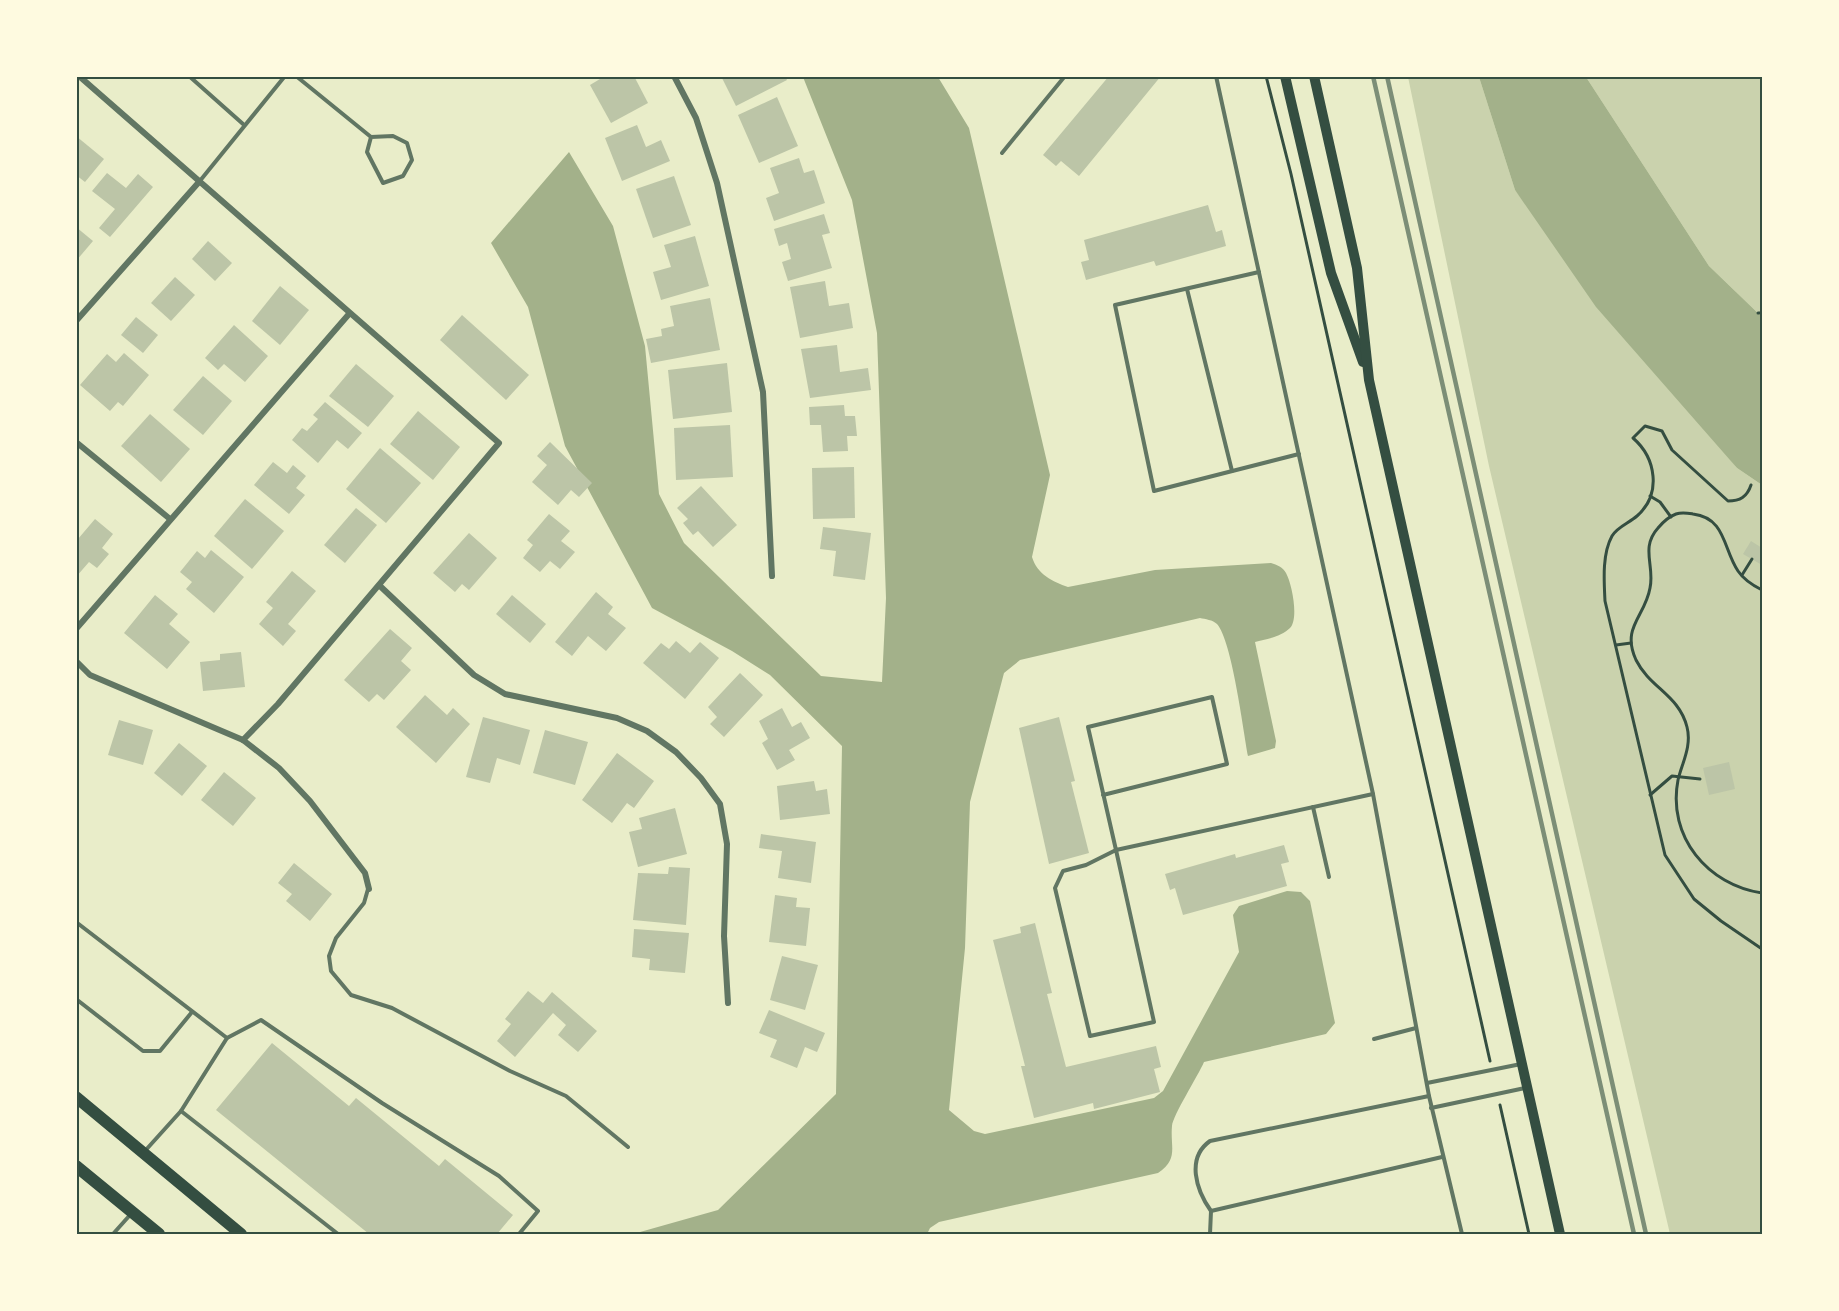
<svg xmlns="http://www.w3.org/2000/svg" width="1839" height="1311" viewBox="0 0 1839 1311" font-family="'Open Sans',sans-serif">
<rect width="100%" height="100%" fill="#e9edc9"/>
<g fill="#cad2ad">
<polygon points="1408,77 1479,77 1515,190 1737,468 1762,485 1762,1234 1670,1234 1489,466"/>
<polygon points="1586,77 1762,77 1762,317 1709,266"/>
</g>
<g fill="#a3b18a">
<path d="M803,77h135l31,51 81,347 -18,82c5,17 21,25 36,30l87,-17 116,-7c6,2 12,4 15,10 6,11 13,46 4,55 -9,9 -24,11 -35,14l21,99 -1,7 -27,8c-5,-27 -16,-115 -31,-132 -4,-4 -12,-5 -17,-6l-180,42 -16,13 -34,129 -5,146 -16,162 25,21 11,3 169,-36 9,-7 76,-139 -6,-37 6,-9 48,-15 14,1 9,9 25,122 -9,11 -122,28c-6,14 -31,53 -32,64 -2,21 7,33 -14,47l-219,49 -9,6 -3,6h-294l85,-24 118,-116 6,-348 -72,-71 -38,-24 -80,-43 -87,-162 -37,-139 -37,-64 78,-91 44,74 32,120 14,148 25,49 137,133 61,6 4,-84 -9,-265 -25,-133z"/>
<polygon points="1479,77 1586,77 1709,266 1762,317 1762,485 1737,468 1596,307 1515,190"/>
</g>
<g fill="#bcc5a7">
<polygon points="605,76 634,76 648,103 611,123 590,85"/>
<polygon points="721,76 785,76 787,80 736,106"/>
<polygon points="1109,76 1161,76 1079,176 1061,161 1056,166 1043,155"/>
<polygon points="777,97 798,146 759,163 738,115"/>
<polygon points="637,125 646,147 661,140 670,161 622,181 605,138"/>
<polygon points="76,136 104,159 85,182 76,175"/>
<polygon points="799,158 804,173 814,170 825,203 774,221 766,198 779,193 770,168"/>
<polygon points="107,173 126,188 138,174 153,187 110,237 99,228 115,209 92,191"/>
<polygon points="674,176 691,225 653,238 636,189"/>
<polygon points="1208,205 1216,232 1222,230 1226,246 1156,266 1154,261 1086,280 1081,262 1089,260 1084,240"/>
<polygon points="824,214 830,233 822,235 832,268 788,281 782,262 791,259 787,243 779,246 774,229"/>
<polygon points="76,227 93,241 76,261"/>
<polygon points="695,236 709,286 661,300 653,272 671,267 664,245"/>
<polygon points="208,241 232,263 215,281 192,259"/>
<polygon points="175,277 195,295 171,321 151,303"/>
<polygon points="825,281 829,306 849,303 853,328 800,338 790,287"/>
<polygon points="280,286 309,310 280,345 252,321"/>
<polygon points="710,298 720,350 651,363 646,339 662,336 661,329 674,326 670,306"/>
<polygon points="462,315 529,375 506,400 440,340"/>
<polygon points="136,317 158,335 143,353 121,335"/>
<polygon points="234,325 268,356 245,382 224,364 218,370 205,358"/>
<polygon points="837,345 840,372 868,368 871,390 810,398 801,349"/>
<polygon points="124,353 149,375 123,406 118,402 110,411 80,385 107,354 116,362"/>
<polygon points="727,363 732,412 673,419 668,370"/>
<polygon points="356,364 394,396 368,427 329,396"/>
<polygon points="203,376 232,401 203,435 173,410"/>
<polygon points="325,402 362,433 348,449 337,440 318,463 292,440 302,428 307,431 318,419 313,415"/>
<polygon points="844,405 845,416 855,416 857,436 847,436 848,451 823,452 821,425 810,425 809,407"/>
<polygon points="418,411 460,447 433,480 390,444"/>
<polygon points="150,414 190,449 161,482 121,446"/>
<polygon points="730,425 733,477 676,480 674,428"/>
<polygon points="550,442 592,483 579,497 571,490 558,505 532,482 547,465 537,456"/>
<polygon points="380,448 421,483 386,523 346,489"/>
<polygon points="273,462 287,473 293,465 306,476 296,488 305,495 289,514 254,485"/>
<polygon points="854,467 855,518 813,519 812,468"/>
<polygon points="701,486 737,525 713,547 698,531 693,535 683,523 688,519 677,508"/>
<polygon points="245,499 284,531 252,569 214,536"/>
<polygon points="356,508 377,525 345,563 324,545"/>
<polygon points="549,514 570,531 561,541 575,552 560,569 550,561 540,572 523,558 533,545 527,540"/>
<polygon points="95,519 113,534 102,548 109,554 97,568 89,562 76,577 76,538 78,539"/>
<polygon points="823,527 871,533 865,580 833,576 836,551 820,549"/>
<polygon points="469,533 497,558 469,590 462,584 455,592 433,573"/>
<polygon points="1751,541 1762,548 1762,565 1743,554"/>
<polygon points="211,550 244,577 214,613 186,589 192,582 180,572 197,551 205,558"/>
<polygon points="292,571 316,591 288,624 296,631 283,646 259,624 273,608 266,602"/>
<polygon points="596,592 613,607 608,614 626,628 606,651 588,636 572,656 555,642"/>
<polygon points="155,595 178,614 169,624 190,642 167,669 124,633"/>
<polygon points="512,595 546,624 530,643 496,614"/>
<polygon points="390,629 412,648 401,661 411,670 384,700 377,694 369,702 344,680"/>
<polygon points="676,641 690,653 700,642 719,658 685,699 643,663 661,643 669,649"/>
<polygon points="241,652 245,687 203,691 200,662 220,660 220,654"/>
<polygon points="740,673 763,695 724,737 710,724 717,717 708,707"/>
<polygon points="425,695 447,715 453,708 470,724 436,763 396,727"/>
<polygon points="782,708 792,727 801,722 810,738 789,750 795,760 777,770 762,743 768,739 759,721"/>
<polygon points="483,717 530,730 520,765 497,758 490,783 466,777"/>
<polygon points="1059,717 1075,781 1071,782 1089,853 1049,864 1019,728"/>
<polygon points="119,720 153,730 143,765 108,755"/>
<polygon points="545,730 588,742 575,785 533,773"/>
<polygon points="179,743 207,766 182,796 154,773"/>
<polygon points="617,753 654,781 634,808 627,803 612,823 582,800"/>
<polygon points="1729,762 1735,789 1709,795 1703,768"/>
<polygon points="224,772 256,798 233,826 201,800"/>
<polygon points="814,781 816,791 827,789 830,814 780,820 777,786"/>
<polygon points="675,808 687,854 638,867 629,832 642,829 639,818"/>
<polygon points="761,834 816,842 811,883 778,878 782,851 759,848"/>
<polygon points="1284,845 1289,862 1281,864 1287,886 1183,915 1175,888 1170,890 1165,874 1235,854 1236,858"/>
<polygon points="294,863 332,894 310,921 286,901 292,894 278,883"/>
<polygon points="669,867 690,868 686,925 633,920 638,873 668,874"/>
<polygon points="775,895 797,898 796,907 810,908 806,946 769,942"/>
<polygon points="1035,923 1052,993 1047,994 1066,1067 1156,1046 1161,1067 1154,1069 1160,1092 1094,1109 1093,1103 1034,1118 1021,1066 1025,1066 993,940 1021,933 1020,927"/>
<polygon points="634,929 689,933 685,973 649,970 650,959 632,957"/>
<polygon points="782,956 818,965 805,1010 770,1000"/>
<polygon points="528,991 543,1003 552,992 597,1031 578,1052 558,1035 566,1025 553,1013 515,1057 497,1041 511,1024 505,1019"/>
<polygon points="769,1010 825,1033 817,1052 805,1047 797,1068 770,1057 777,1040 759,1033"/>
<polygon points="272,1043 349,1106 356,1098 439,1166 445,1159 513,1215 497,1234 369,1234 216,1110"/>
</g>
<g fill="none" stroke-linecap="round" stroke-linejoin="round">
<g stroke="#344e41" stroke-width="3">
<polyline points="1266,76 1291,174 1490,1061"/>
<polyline points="1758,313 1762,313"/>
<path d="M1751,485c-4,12 -11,16 -23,16l-56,-51 -10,-19 -17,-5 -12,12c23,20 29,56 4,78 -8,7 -20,11 -25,20 -10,18 -8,45 -7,65l60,254 29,44 27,22 41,28"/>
<polyline points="1650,496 1660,502 1671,517"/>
<polyline points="1742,575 1752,559"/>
<path d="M1762,590c-10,-5 -18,-10 -24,-19 -15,-22 -12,-53 -45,-57 -6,-1 -11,-2 -17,0 -8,3 -13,8 -18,14 -18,20 -3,38 -8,60 -5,29 -29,39 -14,72 14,28 43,35 51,67 5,19 -5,36 -9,53 -11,57 30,105 84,113"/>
<polyline points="1616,645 1631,643"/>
<polyline points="1650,795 1672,776 1700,779"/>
<polyline points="1500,1105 1529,1234"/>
</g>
<g stroke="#617663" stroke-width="4">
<polyline points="189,76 243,124"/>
<polyline points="296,76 371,137 393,136 407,143 412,160 403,176 383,183 367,152 371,137"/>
<polyline points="1216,76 1373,794 1429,1096 1462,1234"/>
<polyline points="1002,153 1065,76"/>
<polyline points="199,182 285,76"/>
<polyline points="1259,272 1115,305 1154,491 1299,454"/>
<polyline points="1187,289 1232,471"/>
<polyline points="1103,795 1227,764 1212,697 1088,727 1116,850 1373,794"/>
<polyline points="1313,807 1329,877"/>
<polygon points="1116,850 1154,1022 1090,1036 1055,888 1063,871 1086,865"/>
<polyline points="368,889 364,903 336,938 329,956 331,971 351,995 392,1008 510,1071 566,1096 628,1147"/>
<polyline points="76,922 227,1038 181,1111 144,1152"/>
<polyline points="76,999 143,1051 160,1051 192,1012"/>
<polyline points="227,1038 261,1020 382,1103 499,1176 538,1211 519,1234"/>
<polyline points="1374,1039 1416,1028"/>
<polyline points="1427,1083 1521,1064"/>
<polyline points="1431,1108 1525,1088"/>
<polyline points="181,1111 338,1234"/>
<path d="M1211,1211c-15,-21 -25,-53 -1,-70l219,-45"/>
<polyline points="113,1234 130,1215"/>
<polyline points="1210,1234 1211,1211 1442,1157"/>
</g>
<g stroke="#617663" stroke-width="6">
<polyline points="79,76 499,443 278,704 243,740"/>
<polyline points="674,76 696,118 717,183 763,392 772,576"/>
<polyline points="76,321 199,182"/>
<polyline points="76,442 170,519"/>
<polyline points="380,586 474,675 505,694 617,718 647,731 676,752 701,778 720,804 727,844 724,936 728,1003"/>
<polyline points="76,629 349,314"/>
<polyline points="76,661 90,675 243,740 279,768 310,801 365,873 369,889"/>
</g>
<g stroke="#344e41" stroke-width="10">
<polyline points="1285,76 1331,273 1363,362"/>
<polyline points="1314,76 1357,268 1369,380 1560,1234"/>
</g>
<g stroke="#344e41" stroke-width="12">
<polyline points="76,1097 241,1234"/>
<polyline points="76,1166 159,1234"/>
</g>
<g stroke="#7c8e77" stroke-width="4.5">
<polyline points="1373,76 1634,1234"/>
<polyline points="1387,76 1646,1234"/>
</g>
</g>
<rect width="1839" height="1311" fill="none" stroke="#fefae0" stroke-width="156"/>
<rect x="78" y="78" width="1683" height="1155" fill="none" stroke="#344e41" stroke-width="2"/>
</svg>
